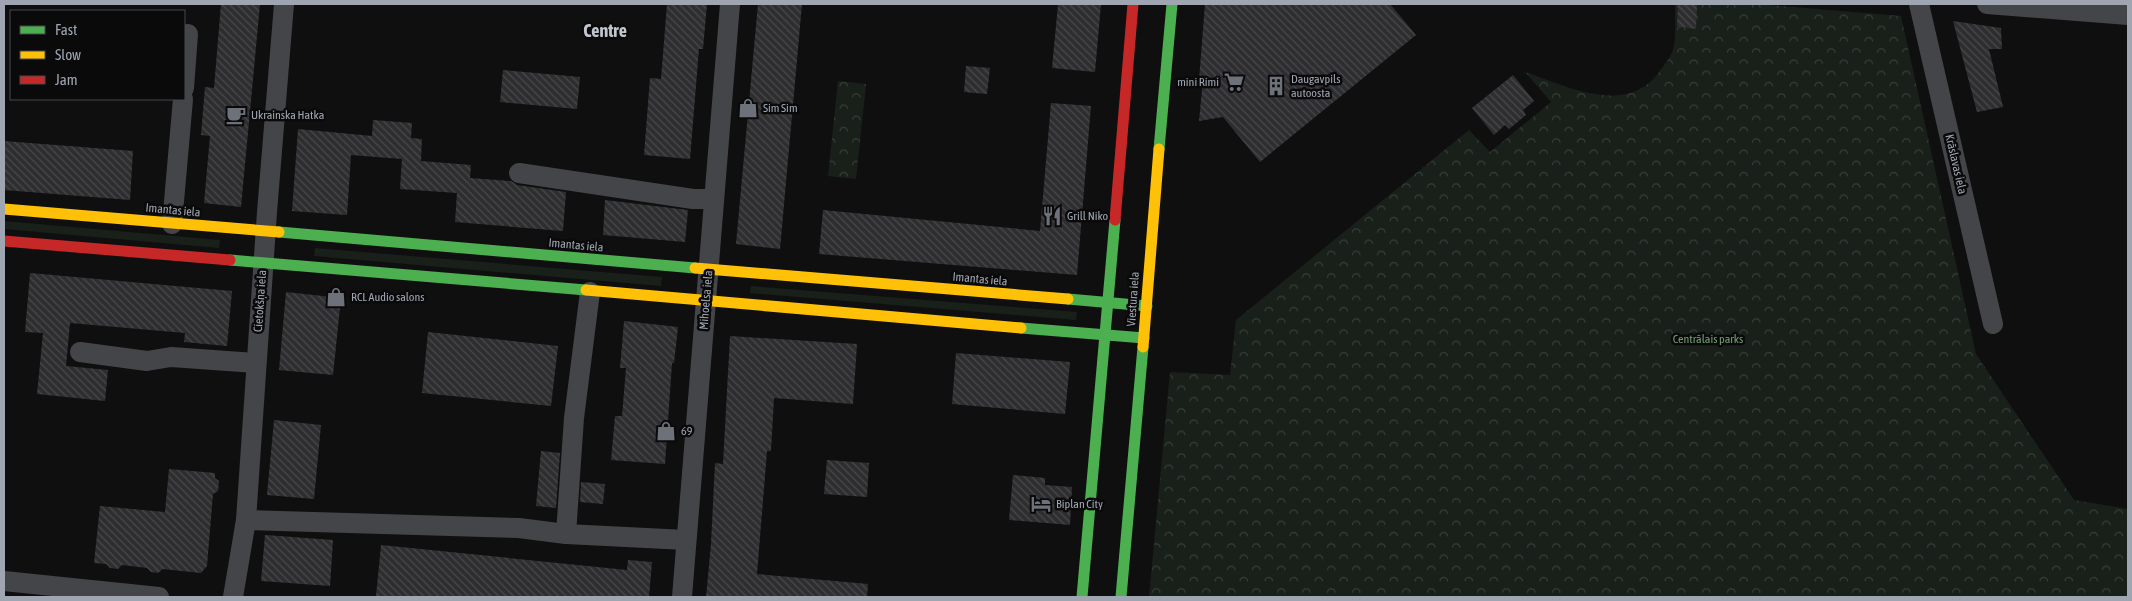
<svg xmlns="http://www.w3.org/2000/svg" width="2132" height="601" viewBox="0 0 2132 601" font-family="'Asap Condensed',sans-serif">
<defs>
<pattern id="park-crowns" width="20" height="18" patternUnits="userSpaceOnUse" patternTransform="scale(1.25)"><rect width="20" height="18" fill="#19201a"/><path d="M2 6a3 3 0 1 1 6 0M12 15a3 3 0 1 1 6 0" fill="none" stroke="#373d39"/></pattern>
<pattern id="building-back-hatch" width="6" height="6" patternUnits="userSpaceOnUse" patternTransform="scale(1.25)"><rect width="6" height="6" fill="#2e2e31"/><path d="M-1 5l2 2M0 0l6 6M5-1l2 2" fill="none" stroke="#49494c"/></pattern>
</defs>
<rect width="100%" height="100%" fill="#0f0f10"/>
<g fill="#19201a">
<polygon points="4,221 220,240 219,248 4,229"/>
<polygon points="315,248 662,277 661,286 314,256"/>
<polygon points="751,286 1077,312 1076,320 750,293"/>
</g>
<g fill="url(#park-crowns)">
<path d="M1675,4h81l145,12 75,338 98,146 54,9v88h-979l21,-225 60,3 6,-55 233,-190 21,22 61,-50 -26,-30c41,14 102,45 134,0 6,-8 13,-16 15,-26 2,-13 1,-29 1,-42z"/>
<polygon points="838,81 866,84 856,179 828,176"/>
</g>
<g fill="url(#building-back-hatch)">
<polygon points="221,4 260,4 241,207 204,203 210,136 201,135 205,87 214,88"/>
<polygon points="667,4 707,4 703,49 699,49 690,159 644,155 650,78 661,79"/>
<polygon points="758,4 802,4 780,249 736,244"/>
<polygon points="1058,4 1101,4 1095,72 1052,68"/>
<polygon points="1205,4 1390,4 1416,35 1260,162 1223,117 1199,121 1203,80 1199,80"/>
<polygon points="1678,4 1697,4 1696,29 1677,26"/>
<polygon points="1953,21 2001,28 2002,49 1989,49 2003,107 1977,112"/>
<polygon points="966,66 990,68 987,94 964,92"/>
<polygon points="503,70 580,77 577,109 500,102"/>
<polygon points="1513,75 1534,101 1523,110 1526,115 1509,129 1505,125 1494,135 1472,108"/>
<polygon points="1051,103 1091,106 1077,275 819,254 823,210 1040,231"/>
<polygon points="373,120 412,123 411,138 422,139 421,161 471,165 470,178 511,181 517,185 566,192 563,231 455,222 457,193 400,189 402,159 351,155 347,215 292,211 298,129 372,136"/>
<polygon points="4,141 133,151 130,200 4,190"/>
<polygon points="605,200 688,210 685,242 603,235"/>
<polygon points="30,273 232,291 227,346 184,342 185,333 70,323 66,366 108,370 105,401 37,394 43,333 25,332"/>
<polygon points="286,292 341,298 333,375 279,370"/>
<polygon points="624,321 678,327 674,363 672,363 665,464 611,460 615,416 622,416 626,368 620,368"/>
<polygon points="428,332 558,346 551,406 422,393"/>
<polygon points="730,336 857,344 853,404 774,398 771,451 767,451 757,574 868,584 867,597 706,597 711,544 715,463 723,464"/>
<polygon points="956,353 1070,362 1065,414 952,404"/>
<polygon points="274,420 321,425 314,499 267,495"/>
<polygon points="541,451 560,453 556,508 536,506"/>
<polygon points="827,460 869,463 867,497 824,494"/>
<polygon points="169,469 215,473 215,478 219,481 218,491 213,494 207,566 201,573 163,569 158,573 151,572 147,568 122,565 118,569 110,568 106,564 94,563 100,506 165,512"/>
<polygon points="1013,475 1045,478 1045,485 1072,487 1070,525 1009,520"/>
<polygon points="581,482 605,484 603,504 580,502"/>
<polygon points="265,535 333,540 330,586 261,581"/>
<polygon points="381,545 627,570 628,560 652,562 649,597 376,596"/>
</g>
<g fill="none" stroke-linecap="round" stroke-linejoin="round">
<g stroke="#444549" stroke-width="20">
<polyline points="1919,4 1993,324"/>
<polyline points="1987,4 2128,15"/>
<polyline points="184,88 188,34"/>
<polyline points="519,173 693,199 714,199"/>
<polyline points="172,224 183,99"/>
<polyline points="80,352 147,361 171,357 256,363"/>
<polyline points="246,520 519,528 566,534 686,540"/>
<polyline points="566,534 574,418 590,292"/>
<polyline points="4,581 159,597"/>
<polyline points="233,597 246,520 267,212 284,4"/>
<polyline points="682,597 730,4"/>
</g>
<g stroke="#4caf50" stroke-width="11">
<polyline points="1159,149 1172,4"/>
<polyline points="279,232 695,268"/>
<polyline points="230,260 586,290"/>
<polyline points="1068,299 1147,306"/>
<polyline points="1021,328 1144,338"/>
<polyline points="1082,597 1115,220"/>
<polyline points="1121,597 1143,347"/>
</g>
<g stroke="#ffc107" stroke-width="11">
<polyline points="4,209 279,232"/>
<polyline points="695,268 1068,299"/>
<polyline points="586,290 1021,328"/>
<polyline points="1143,347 1159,149"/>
</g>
<g stroke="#c62828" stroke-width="11">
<polyline points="1115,220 1133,4"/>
<polyline points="4,241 230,260"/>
</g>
</g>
<defs>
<symbol id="supermarket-bare" viewBox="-9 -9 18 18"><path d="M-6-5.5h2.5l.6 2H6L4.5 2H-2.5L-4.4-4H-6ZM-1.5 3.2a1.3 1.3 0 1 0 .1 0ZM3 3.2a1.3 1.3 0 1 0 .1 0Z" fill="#6d7179" stroke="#0a0a0b" stroke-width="2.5" paint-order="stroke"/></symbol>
<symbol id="building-bare" viewBox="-9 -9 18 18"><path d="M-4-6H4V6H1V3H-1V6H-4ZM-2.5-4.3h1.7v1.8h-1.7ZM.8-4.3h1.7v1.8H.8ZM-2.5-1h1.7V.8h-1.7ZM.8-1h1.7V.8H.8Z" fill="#6d7179" stroke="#0a0a0b" stroke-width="2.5" paint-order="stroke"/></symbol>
<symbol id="shop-bare" viewBox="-9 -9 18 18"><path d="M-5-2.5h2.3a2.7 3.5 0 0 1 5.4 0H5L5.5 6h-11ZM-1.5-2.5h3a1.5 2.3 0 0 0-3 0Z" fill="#6d7179" stroke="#0a0a0b" stroke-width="2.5" paint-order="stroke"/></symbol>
<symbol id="cafe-bare" viewBox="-9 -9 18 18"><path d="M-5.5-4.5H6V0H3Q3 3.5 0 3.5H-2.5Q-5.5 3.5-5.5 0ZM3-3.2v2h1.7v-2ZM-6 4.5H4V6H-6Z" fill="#6d7179" stroke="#0a0a0b" stroke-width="2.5" paint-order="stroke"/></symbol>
<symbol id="restaurant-bare" viewBox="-9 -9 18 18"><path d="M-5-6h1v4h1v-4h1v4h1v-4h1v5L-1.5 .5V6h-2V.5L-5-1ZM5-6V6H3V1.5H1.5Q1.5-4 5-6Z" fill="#6d7179" stroke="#0a0a0b" stroke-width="2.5" paint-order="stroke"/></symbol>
<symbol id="hotel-bare" viewBox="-9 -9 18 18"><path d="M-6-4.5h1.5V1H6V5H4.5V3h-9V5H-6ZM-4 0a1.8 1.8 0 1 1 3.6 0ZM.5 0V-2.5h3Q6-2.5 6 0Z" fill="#6d7179" stroke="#0a0a0b" stroke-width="2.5" paint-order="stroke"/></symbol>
</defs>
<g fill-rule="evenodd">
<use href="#supermarket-bare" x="1220" y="68" width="28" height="28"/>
<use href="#building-bare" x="1262" y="72" width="28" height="28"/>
<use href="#shop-bare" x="734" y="94" width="28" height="28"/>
<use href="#cafe-bare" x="222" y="101" width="28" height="28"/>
<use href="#restaurant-bare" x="1038" y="202" width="28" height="28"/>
<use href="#shop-bare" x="322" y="283" width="28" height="28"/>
<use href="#shop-bare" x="652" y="417" width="28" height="28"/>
<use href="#hotel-bare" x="1027" y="490" width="28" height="28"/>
</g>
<g text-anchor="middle" stroke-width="5" stroke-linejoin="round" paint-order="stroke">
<g font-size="12" fill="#9fa6b2" stroke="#0a0a0b" text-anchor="start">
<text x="1291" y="83">Daugavpils<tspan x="1291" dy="14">autoosta</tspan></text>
<text x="1219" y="86" text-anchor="end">mini Rimi</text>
<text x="763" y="112">Sim Sim</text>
<text x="251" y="119">Ukrainska Hatka</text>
<text x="1067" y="220">Grill Niko</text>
<text x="351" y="301">RCL Audio salons</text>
<text x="681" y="435">69</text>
<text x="1056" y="508">Biplan City</text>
</g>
<g font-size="12" fill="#9fa6b2" stroke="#0a0a0b">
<text transform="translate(1956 164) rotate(77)" y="4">Krāslavas iela</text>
<text transform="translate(173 210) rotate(5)" y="4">Imantas iela</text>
<text transform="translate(576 245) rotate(5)" y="4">Imantas iela</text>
<text transform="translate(980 279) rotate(5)" y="4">Imantas iela</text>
<text transform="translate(1133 299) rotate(-86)" y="4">Viestura iela</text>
<text transform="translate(706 300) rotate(-85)" y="4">Mihoelsa iela</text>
<text transform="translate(260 301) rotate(-86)" y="4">Cietokšņa iela</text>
</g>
<g font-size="12" fill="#759f75" stroke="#0a0a0b">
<text x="1708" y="343">Centrālais parks</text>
</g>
<g font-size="18" font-weight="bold" fill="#c0c5ce" stroke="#0a0a0b">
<text x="605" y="37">Centre</text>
</g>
</g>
<rect width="2132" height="601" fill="none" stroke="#9fa6b2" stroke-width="10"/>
<rect x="10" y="10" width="175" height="90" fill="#0a0a0b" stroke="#46484e"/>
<rect x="20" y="26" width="25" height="8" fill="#4caf50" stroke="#46484e"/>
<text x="55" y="35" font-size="15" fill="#9fa6b2">Fast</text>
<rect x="20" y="51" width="25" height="8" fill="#ffc107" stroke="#46484e"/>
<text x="55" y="60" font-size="15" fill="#9fa6b2">Slow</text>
<rect x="20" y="76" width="25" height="8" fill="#c62828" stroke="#46484e"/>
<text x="55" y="85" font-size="15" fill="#9fa6b2">Jam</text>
</svg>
